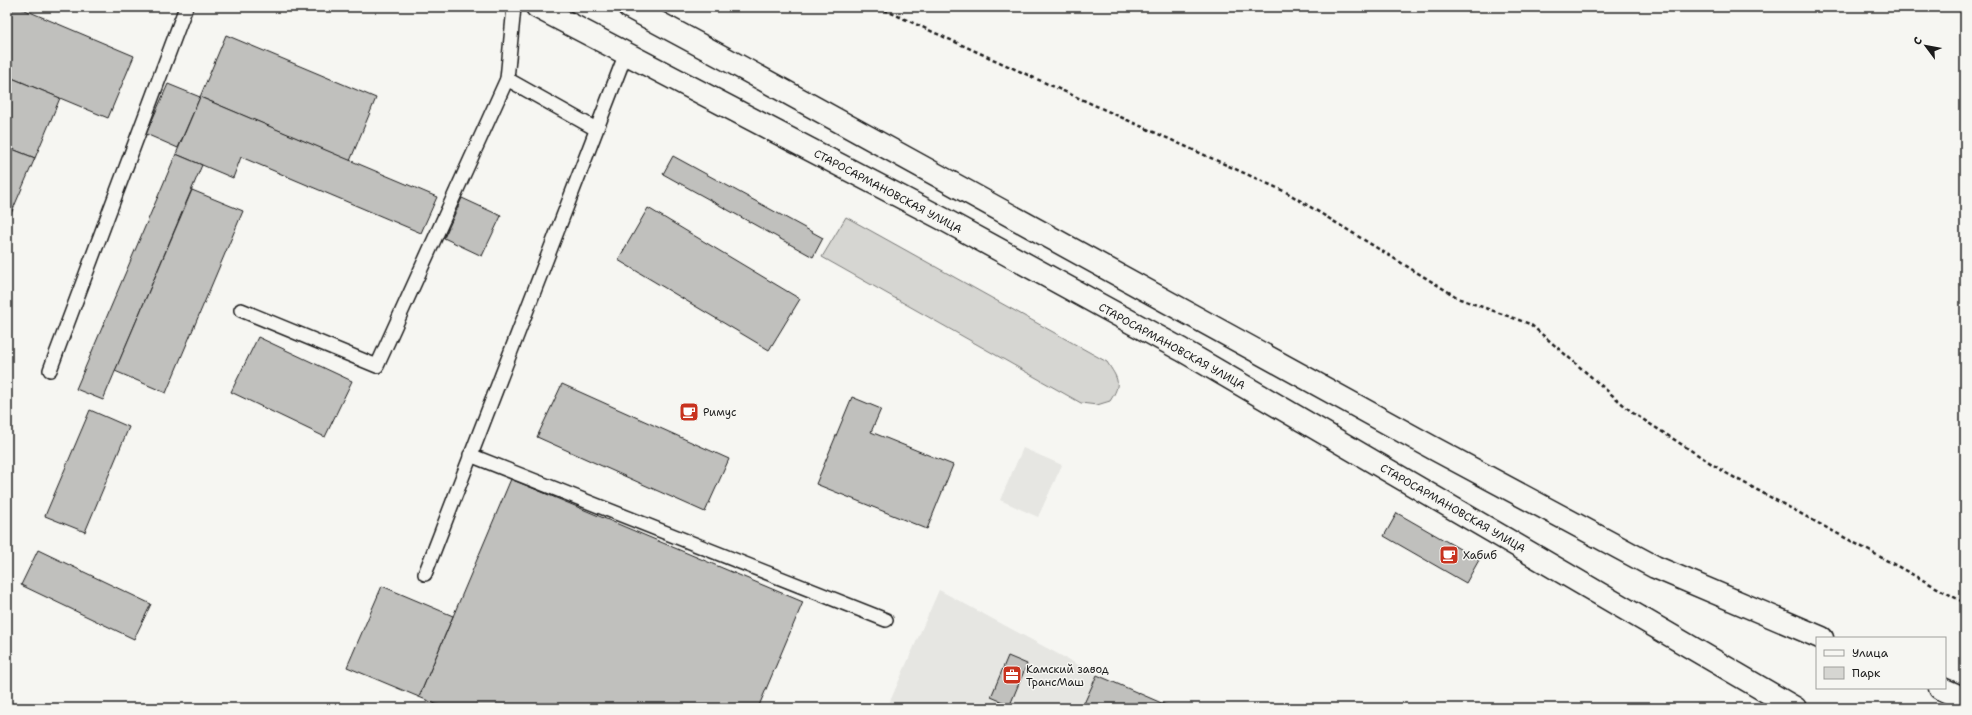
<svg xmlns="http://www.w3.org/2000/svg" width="1972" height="715" viewBox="0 0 1972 715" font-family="'Shantell Sans',sans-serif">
<rect width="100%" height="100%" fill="#f6f6f2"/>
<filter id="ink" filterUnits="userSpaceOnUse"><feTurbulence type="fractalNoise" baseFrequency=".025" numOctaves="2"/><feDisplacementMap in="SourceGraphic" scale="8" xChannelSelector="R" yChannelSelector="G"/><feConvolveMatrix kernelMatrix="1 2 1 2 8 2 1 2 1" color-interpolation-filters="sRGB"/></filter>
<g filter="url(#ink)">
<g fill="#e6e6e2">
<polygon points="1023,448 1062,465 1038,517 1000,500"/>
<polygon points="939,590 1097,675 1173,708 887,708"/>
</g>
<path fill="#d6d6d2" stroke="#797977" d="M846,217l261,145c11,17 15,21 3,39l-13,4 -16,-2 -259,-146z"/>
<g fill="#c0c0bd" stroke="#1c1c1c">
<polygon points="7,7 18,7 134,56 108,118 7,76"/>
<polygon points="226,35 376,98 350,161 200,97"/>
<polygon points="7,76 60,98 35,158 7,147"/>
<polygon points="168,84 200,97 178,148 146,134"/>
<polygon points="200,97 437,197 421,233 241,157 233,178 176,154"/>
<polygon points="7,147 35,158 7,223"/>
<polygon points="176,154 202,165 103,400 76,389"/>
<polygon points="673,156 823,238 813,257 663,174"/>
<polygon points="192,190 243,211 166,393 115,371"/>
<polygon points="462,198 501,216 482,256 444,238"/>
<polygon points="648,208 800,299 769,350 618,260"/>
<polygon points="258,337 352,381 325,437 231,392"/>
<polygon points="562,384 729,459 705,512 537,437"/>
<polygon points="852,397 881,409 871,432 953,465 927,529 816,484"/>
<polygon points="90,410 129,427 85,532 45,516"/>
<polygon points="511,479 803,602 758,708 445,708 419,697"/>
<polygon points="1397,513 1479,560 1466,583 1384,536"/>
<polygon points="38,550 151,604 134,639 21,585"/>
<polygon points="382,586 453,616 419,697 347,667"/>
<polygon points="1008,656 1027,664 1010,705 991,697"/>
<polygon points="1097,675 1173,708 1082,708"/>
</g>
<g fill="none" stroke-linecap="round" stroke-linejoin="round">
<defs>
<g id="lane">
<polyline points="507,79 596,129"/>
<polyline points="241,310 377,366 507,79 514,7"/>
<polyline points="50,370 186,7"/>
<polyline points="470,455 886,620"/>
<polyline points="425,574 626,53"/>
</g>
<g id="primary">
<polyline points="537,7 943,219 1182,350 1795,708"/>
<polyline points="629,7 726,59 1433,448 1655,567 1822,638"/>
<polyline points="1940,688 1965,699"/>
</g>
</defs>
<use href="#lane" stroke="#1c1c1c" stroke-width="16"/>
<use href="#primary" stroke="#1c1c1c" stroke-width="25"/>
<polyline stroke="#1c1c1c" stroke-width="2.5" stroke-dasharray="4 3" stroke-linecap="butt" points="878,7 1286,192 1460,299 1530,324 1633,413 1726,473 1965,603"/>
<use href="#lane" stroke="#f6f6f2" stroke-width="13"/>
<use href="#primary" stroke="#f6f6f2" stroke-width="22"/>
</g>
</g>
<defs>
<symbol id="cafe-square" viewBox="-11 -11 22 22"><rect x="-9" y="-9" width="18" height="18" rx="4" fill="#c8321e" stroke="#f6f6f2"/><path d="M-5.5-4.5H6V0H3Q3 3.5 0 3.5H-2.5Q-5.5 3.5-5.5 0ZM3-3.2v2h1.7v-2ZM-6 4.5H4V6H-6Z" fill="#fff"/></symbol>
<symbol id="office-square" viewBox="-11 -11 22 22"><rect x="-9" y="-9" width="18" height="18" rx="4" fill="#c8321e" stroke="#f6f6f2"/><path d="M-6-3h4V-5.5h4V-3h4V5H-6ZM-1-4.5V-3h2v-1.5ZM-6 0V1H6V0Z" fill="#fff"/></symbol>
</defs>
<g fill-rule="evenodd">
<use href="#cafe-square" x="678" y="401" width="22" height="22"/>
<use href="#cafe-square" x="1438" y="544" width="22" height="22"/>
<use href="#office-square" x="1001" y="664" width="22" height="22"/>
</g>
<g text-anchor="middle" stroke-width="3" stroke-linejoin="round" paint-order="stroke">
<g font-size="11" fill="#1c1c1c" stroke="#f6f6f2">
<text transform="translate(888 191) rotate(28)" y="4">СТАРОСАРМАНОВСКАЯ УЛИЦА</text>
<text transform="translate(1172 346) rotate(29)" y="4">СТАРОСАРМАНОВСКАЯ УЛИЦА</text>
<text transform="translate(1453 508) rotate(30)" y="4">СТАРОСАРМАНОВСКАЯ УЛИЦА</text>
</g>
<g font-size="11" fill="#1c1c1c" stroke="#f6f6f2" text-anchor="start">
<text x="703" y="416">Римус</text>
<text x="1463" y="559">Хабиб</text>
<text x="1026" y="673">Камский завод<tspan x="1026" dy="13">ТрансМаш</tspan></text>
</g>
</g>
<rect width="1972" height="715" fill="none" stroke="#f6f6f2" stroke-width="24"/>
<rect x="12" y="12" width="1948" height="691" fill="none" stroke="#1c1c1c" stroke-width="1.5" filter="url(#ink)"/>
<rect x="1816" y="637" width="130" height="52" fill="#f6f6f2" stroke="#9f9f9c"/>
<rect x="1824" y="650" width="20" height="6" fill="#f6f6f2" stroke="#9f9f9c"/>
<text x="1852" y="657" font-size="12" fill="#1c1c1c">Улица</text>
<rect x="1824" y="667" width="20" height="12" fill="#d6d6d2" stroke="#9f9f9c"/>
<text x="1852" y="677" font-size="12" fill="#1c1c1c">Парк</text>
<g transform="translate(1926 46) rotate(302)" stroke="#f6f6f2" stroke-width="3" paint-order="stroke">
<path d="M0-3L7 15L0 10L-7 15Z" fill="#1c1c1c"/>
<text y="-6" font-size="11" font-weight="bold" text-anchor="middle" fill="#1c1c1c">С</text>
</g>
</svg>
